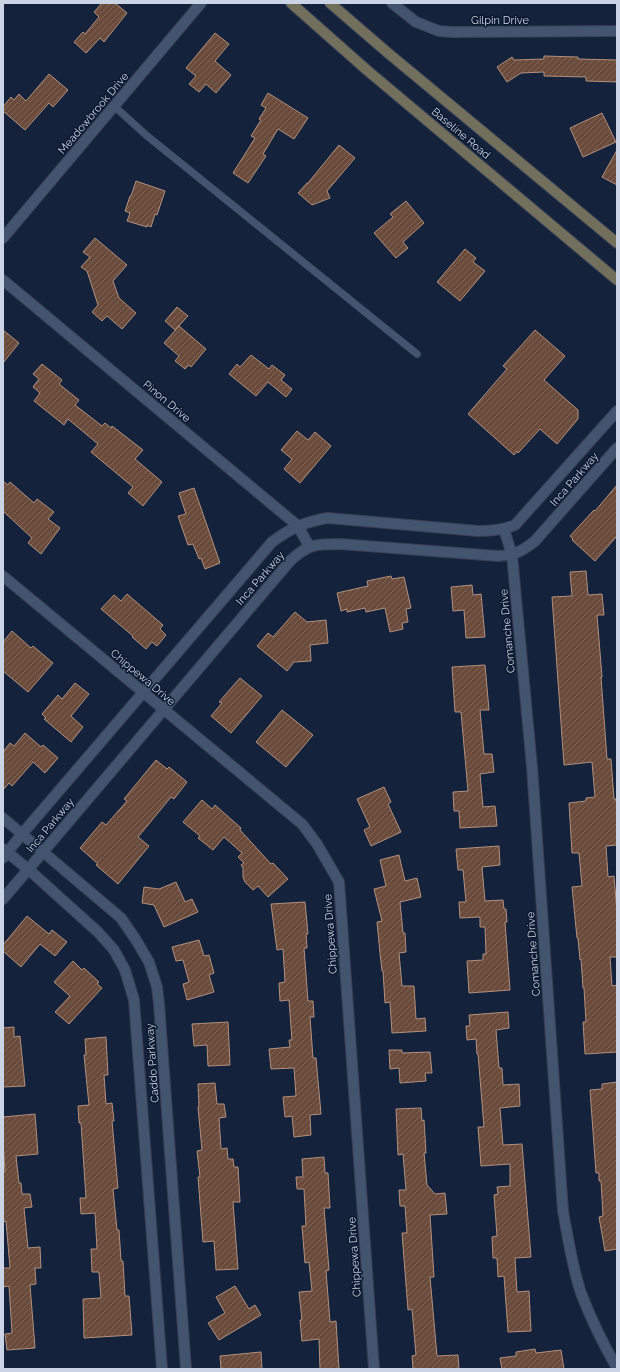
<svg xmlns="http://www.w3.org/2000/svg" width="620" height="1372" viewBox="0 0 620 1372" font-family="Raleway,sans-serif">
<defs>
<pattern id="building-hatch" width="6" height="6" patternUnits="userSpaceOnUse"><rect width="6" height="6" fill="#6a4b3b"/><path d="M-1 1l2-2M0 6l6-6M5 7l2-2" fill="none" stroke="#7e6457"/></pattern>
</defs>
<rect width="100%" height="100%" fill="#14233b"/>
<g fill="url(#building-hatch)" stroke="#b2907e">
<polygon points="102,3 115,3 127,13 104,42 100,38 86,53 74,42 83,32 85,34 99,17 94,12"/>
<polygon points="215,33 229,44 215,61 231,75 216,93 206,84 199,92 189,84 196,76 186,68"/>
<polygon points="544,56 578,57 578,59 617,60 617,82 586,81 586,77 544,76 544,72 521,73 507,82 497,67 512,57 514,60 544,59"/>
<polygon points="49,74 68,90 53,107 49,103 25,130 3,111 3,107 11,97 14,100 19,94 26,101"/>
<polygon points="268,93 308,118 294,139 278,129 263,154 266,156 248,183 233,173 255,138 251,136 261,120 259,119 266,108 261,105"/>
<polygon points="602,113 616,142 583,157 570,128"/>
<polygon points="339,145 355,158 327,191 330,198 312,205 298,193 307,183 308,183"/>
<polygon points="617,150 617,185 602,177"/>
<polygon points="136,181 165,191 157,215 155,214 151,227 147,225 147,227 127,221 130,213 125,211 130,196 131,196"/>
<polygon points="406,201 424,223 403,242 408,248 396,258 374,233 393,217 390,214"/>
<polygon points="95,238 127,265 113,281 119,298 136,313 122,329 107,316 102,321 92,312 98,305 87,271 81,267 90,257 83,252"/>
<polygon points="465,249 476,258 473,262 485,271 460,301 437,282"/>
<polygon points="177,307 188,316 175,330 165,321"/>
<polygon points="179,326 206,349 191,367 189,365 185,369 175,361 179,356 164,343"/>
<polygon points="3,330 19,343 3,363"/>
<polygon points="535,330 565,356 544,380 578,410 578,419 557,444 540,429 518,453 517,451 514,455 468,414 507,369 503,366"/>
<polygon points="251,355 269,369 272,365 285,375 281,380 292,389 286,397 268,382 256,396 229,374 237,364 240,367"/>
<polygon points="42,364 62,380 59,384 79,400 75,405 102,426 105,423 111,428 112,426 143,450 135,459 162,482 143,506 128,493 133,487 91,452 98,444 68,419 64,425 34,401 40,393 33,387 39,379 33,374"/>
<polygon points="297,431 308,440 315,432 331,446 300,483 284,469 292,459 281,450"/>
<polygon points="3,481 8,485 10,482 34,503 37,499 54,512 48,519 60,528 41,554 28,543 32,538 3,511"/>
<polygon points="617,485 617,536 595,561 572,540 573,539 570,536 594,510 595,511"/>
<polygon points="194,488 220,563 205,569 201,558 199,559 193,544 188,545 178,516 186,514 179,493"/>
<polygon points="586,571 588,595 602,594 604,615 597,615 602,677 601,677 607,759 611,759 614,799 616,799 617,807 617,845 606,846 608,877 614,876 617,912 617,957 610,957 612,986 617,985 617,1052 585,1054 583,1022 586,1022 584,988 583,988 581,959 580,960 578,938 577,938 572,887 582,886 579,853 572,853 569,803 586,801 586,798 595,797 592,762 564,765 552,597 572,596 570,572"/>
<polygon points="391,576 392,579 404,577 411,608 406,609 408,622 402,623 403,629 390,632 385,608 366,612 365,608 347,612 347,609 341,611 337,593 368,586 367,581"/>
<polygon points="472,585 473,595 481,594 485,637 466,638 464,610 453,611 451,587"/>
<polygon points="127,594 163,625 160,629 166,635 157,646 152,642 146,649 132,637 133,636 101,609 114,595 121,601"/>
<polygon points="295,612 307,622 326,620 328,643 310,645 311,661 294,662 287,671 257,646 268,633 273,637"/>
<polygon points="12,631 31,648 33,646 53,663 28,692 3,671 3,642"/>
<polygon points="485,665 489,710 480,710 484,754 492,754 494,772 480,774 483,807 495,806 497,826 460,828 459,811 454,811 453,792 468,791 461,712 455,712 452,667"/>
<polygon points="240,678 262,696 231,733 211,716 222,703 219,702"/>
<polygon points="75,683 89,694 71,716 83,727 71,742 44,719 46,718 42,714 58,695 62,699"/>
<polygon points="282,710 313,735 286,767 256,742"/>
<polygon points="25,733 41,747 43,745 58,758 45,773 33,762 12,786 9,783 3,790 3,752 10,743 14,746"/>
<polygon points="156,760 167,769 169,767 187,782 174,799 171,797 138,837 149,846 118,884 96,865 98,864 80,848 102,822 106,825 127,801 124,799"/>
<polygon points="384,787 391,802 388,804 401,832 371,846 364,830 370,827 357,799"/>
<polygon points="202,800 212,809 215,805 241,828 240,830 271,864 273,863 288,879 268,897 258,886 253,890 245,882 243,877 243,868 241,865 244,863 238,857 242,853 224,837 213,850 198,838 200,836 183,822"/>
<polygon points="499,846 500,865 482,867 485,901 503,900 504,909 506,909 507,922 505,922 510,990 469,993 467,961 483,960 483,954 486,954 485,927 480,927 480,917 460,918 459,902 466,902 463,870 458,870 456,849"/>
<polygon points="399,855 405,881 417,878 421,897 400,902 403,933 405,933 406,952 399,953 402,986 414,986 416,1019 425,1018 426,1031 392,1033 390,1002 385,1003 383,971 382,971 380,953 377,922 382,921 374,889 386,886 380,860"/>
<polygon points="176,882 185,902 192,899 198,912 164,927 154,905 142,903 144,887 159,889"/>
<polygon points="305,902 308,934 306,934 307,948 304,948 308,1001 313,1001 314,1017 310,1017 313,1058 316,1058 321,1114 310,1115 311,1135 294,1137 292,1116 285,1117 283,1097 296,1096 294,1068 271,1069 269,1049 290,1047 289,1040 292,1040 289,1000 280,1001 279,983 285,982 283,949 277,950 271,904"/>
<polygon points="27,916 49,934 52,930 67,942 55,956 40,944 21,967 3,951 3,945"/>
<polygon points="199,940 204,956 209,955 214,973 209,975 214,992 187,1000 183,984 189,982 183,960 176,961 172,947"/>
<polygon points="73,961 82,970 84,968 99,982 97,984 102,988 69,1024 55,1012 70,996 54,982"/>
<polygon points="508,1012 509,1028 496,1030 499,1068 502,1068 503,1085 519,1084 520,1106 500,1108 503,1145 522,1144 531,1257 515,1258 517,1292 529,1291 531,1331 508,1332 504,1276 498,1277 497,1258 493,1258 492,1237 497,1236 494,1195 498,1194 497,1187 510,1186 510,1164 481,1166 478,1127 484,1127 478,1054 477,1054 476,1039 467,1040 466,1026 470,1026 469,1015"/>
<polygon points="228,1022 230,1065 208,1066 207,1045 194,1046 192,1024"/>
<polygon points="14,1027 14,1037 20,1036 25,1086 3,1087 3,1028"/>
<polygon points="106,1037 108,1075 104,1075 106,1104 112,1103 114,1121 112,1121 118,1188 113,1189 117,1230 119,1230 121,1261 123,1261 125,1296 129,1296 132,1335 84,1338 83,1299 101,1298 99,1272 92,1272 91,1249 97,1249 95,1213 81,1214 80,1198 86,1198 81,1123 79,1123 78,1106 89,1105 84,1055 86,1055 85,1039"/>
<polygon points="389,1050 402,1050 402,1053 430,1052 432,1073 425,1073 426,1081 400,1083 399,1068 390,1069"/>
<polygon points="617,1082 617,1249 605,1251 599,1217 603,1216 601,1181 599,1181 599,1173 596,1173 590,1090 602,1089 602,1084"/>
<polygon points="215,1083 217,1104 224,1104 226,1117 219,1118 221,1149 227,1148 228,1159 233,1159 234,1167 238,1167 240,1202 233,1202 238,1269 216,1270 214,1241 203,1242 198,1177 200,1177 197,1151 202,1150 198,1107 199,1106 198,1084"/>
<polygon points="421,1108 422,1121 424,1120 426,1153 424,1153 427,1185 435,1194 445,1193 447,1214 430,1215 434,1277 430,1277 437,1356 458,1355 459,1369 413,1369 412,1356 416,1355 412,1309 408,1310 402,1233 407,1233 405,1206 400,1206 399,1190 406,1190 403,1154 398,1155 396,1109"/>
<polygon points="35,1114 38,1154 16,1156 19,1183 21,1183 22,1194 30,1194 32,1207 24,1208 28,1248 40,1247 41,1268 35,1268 36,1284 30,1285 35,1348 7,1350 5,1334 12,1333 9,1286 3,1287 3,1268 10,1268 6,1221 3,1222 3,1172 5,1172 3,1142 3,1117"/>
<polygon points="324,1157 325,1173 328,1173 330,1208 324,1208 329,1270 326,1271 330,1322 336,1321 339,1369 320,1369 319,1339 302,1341 300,1320 302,1320 299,1292 312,1291 309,1262 305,1263 302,1226 306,1226 304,1189 297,1189 296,1177 303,1177 302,1159"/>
<polygon points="235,1286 249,1309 255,1305 261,1315 219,1340 208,1323 225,1313 216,1297"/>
<polygon points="535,1349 536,1353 561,1350 564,1369 502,1369 500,1358 516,1356 516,1352"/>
<polygon points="261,1352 262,1369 221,1369 220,1356"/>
</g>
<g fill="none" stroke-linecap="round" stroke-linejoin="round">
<defs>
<polyline id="service" points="114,106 146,135 417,354"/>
<g id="minor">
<polyline points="392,3 416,22 439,31 452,32 617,31"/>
<polyline points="3,238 201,3"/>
<polyline points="3,280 298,526 309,546"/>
<path d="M504,529l8,26 20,212 31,444c5,27 9,55 18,82 10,26 22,51 36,75"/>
<polyline points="3,576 302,824 317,844 339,882 374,1369"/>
<polyline points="3,818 121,918 136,940 149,962 157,987 159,1004 186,1369"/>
<polyline points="3,849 28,869 98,932 114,950 125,970 134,1000 162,1369"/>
<path d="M3,858l19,-24 250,-292c17,-13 34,-21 56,-24l150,13c14,0 25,-1 37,-6l102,-114"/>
<path d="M3,899l287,-338c18,-17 26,-17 50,-17l158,12c17,-1 23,-4 37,-15l82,-93"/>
</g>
<g id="secondary">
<polyline points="291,3 368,71 617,280"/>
<polyline points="330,3 388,53 617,243"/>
</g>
</defs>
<use href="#service" stroke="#363f54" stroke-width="8"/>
<use href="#minor" stroke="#363f54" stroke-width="12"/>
<use href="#secondary" stroke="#363f54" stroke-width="12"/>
<use href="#service" stroke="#43546f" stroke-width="7"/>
<use href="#minor" stroke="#43546f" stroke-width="10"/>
<use href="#secondary" stroke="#736f5d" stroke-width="10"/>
</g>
<g text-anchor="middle" stroke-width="3" stroke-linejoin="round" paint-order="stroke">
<g font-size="11" fill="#cad4e4" stroke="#0b1930">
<text x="500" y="24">Gilpin Drive</text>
<text transform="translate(93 113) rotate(-50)" y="4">Meadowbrook Drive</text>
<text transform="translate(461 133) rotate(40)" y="4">Baseline Road</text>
<text transform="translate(167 401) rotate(40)" y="4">Pinon Drive</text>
<text transform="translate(574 479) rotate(-49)" y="4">Inca Parkway</text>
<text transform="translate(260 578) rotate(-49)" y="4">Inca Parkway</text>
<text transform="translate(507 631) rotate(-95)" y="4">Comanche Drive</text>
<text transform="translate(143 677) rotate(40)" y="4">Chippewa Drive</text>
<text transform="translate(50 825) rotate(-50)" y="4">Inca Parkway</text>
<text transform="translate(330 934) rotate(-94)" y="4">Chippewa Drive</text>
<text transform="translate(533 954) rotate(-94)" y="4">Comanche Drive</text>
<text transform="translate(152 1063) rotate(-94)" y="4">Caddo Parkway</text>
<text transform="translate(354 1257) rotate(-94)" y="4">Chippewa Drive</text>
</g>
</g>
<rect width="620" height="1372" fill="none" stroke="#cad4e4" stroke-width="8"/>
</svg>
